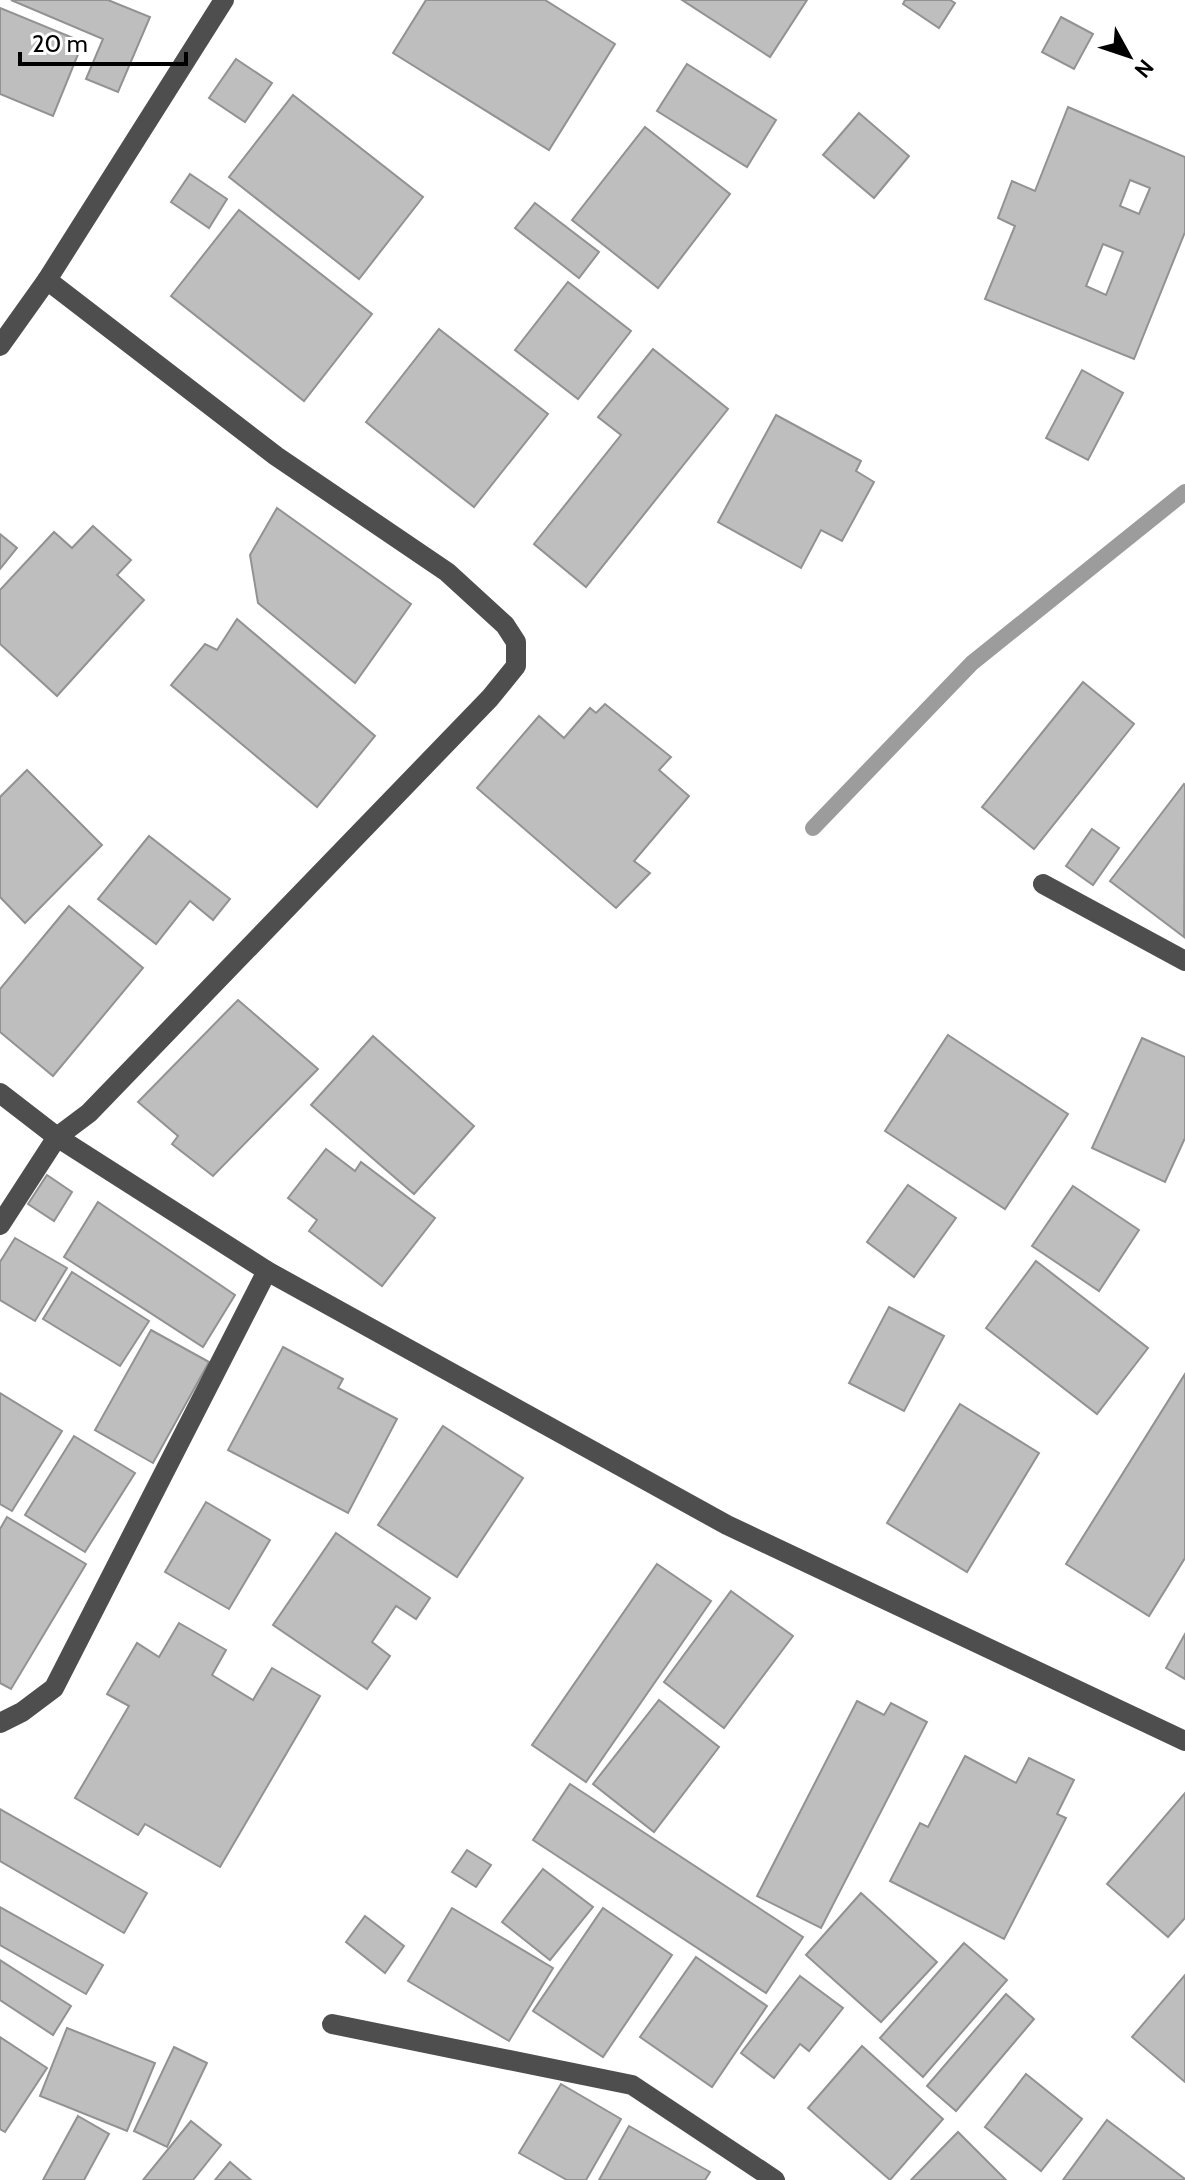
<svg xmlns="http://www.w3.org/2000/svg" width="1185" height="2180" viewBox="0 0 1185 2180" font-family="Cabin,sans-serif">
<rect width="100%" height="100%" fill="#fff"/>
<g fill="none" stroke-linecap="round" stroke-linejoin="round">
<polyline stroke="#9c9c9c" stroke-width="16" points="813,828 972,663 1185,492"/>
</g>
<g fill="#bebebe" stroke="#929292" stroke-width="2" fill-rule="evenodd">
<polygon points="11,0 108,0 150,17 118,92 86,79 103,39"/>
<polygon points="426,0 545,0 615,44 549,150 393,53"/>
<polygon points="682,0 807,0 770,57"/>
<polygon points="905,0 950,0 955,3 939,28 903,4"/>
<polygon points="0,8 83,42 53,116 0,94"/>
<polygon points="1061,17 1093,34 1074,69 1042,52"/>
<polygon points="236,59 272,83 245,122 209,98"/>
<polygon points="687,64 776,120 747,167 657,111"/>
<polygon points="293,95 423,197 359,279 229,177"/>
<path d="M1068,107l117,50v75l-51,127 -149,-60 30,-73 -17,-8 14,-37 23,10zM1130,180l20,8 -11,26 -19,-8zM1103,244l20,8 -17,43 -20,-9z"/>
<polygon points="859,113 909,156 874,198 823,155"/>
<polygon points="645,127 730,194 658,288 572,220"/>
<polygon points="190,174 227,199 209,228 171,202"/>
<polygon points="535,203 599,252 579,278 515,228"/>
<polygon points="239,210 372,314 304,401 171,296"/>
<polygon points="568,282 631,331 578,399 515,350"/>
<polygon points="439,329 548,414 474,507 366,422"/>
<polygon points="653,349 728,409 586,587 534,544 621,435 598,417"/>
<polygon points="1082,370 1123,393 1088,460 1046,438"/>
<polygon points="776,415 861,461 856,471 874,482 842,541 821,530 801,568 718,522"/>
<polygon points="277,508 411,604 355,683 258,603 250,555"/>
<polygon points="93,526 131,560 117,575 144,600 57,696 0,644 0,590 54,532 72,548"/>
<polygon points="0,534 17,548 0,569"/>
<polygon points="237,619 375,736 317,807 171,685 205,644 217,650"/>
<polygon points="1083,682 1134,724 1034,849 982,807"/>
<polygon points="605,704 671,757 659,770 689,796 634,861 650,873 616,908 477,788 539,716 564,738 590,708 596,713"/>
<polygon points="27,770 102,845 25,923 0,897 0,797"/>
<polygon points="1184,784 1185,785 1184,937 1110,881"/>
<polygon points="1092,829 1119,848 1093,885 1066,866"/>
<polygon points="149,836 230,899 213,920 190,901 156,944 98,899"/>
<polygon points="69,906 143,968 53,1076 0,1032 0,989"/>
<polygon points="238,1000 318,1069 213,1176 172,1144 178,1136 138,1102"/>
<polygon points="948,1035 1068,1114 1005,1209 885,1131"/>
<polygon points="373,1036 474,1126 414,1194 311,1105"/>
<polygon points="1142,1038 1185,1057 1185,1138 1165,1182 1092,1148"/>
<polygon points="326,1149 355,1171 361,1162 435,1218 382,1286 309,1231 317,1220 288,1198"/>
<polygon points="47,1175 72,1192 54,1221 28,1204"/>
<polygon points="908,1185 956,1218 914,1277 867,1242"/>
<polygon points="1073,1186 1139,1230 1099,1291 1032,1246"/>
<polygon points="98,1202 235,1295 203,1347 64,1257"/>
<polygon points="15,1238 67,1268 35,1321 0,1300 0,1262"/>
<polygon points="1036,1261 1148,1348 1097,1414 986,1328"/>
<polygon points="72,1272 149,1321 120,1366 43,1319"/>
<polygon points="889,1307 944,1336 904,1411 849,1383"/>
<polygon points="151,1330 209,1362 153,1463 95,1430"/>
<polygon points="283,1347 343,1379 338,1388 397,1419 348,1513 228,1450"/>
<polygon points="1185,1374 1185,1558 1149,1616 1066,1564"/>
<polygon points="0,1393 62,1431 12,1511 0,1504"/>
<polygon points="960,1404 1039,1453 967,1572 887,1523"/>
<polygon points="443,1426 523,1478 457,1577 378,1525"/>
<polygon points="74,1436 135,1473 85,1552 25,1515"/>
<polygon points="206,1502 270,1540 229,1609 165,1572"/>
<polygon points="7,1517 86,1564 11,1689 0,1683 0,1529"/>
<polygon points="336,1533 430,1598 416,1619 396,1606 372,1642 390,1656 367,1689 273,1625"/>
<polygon points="657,1564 711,1601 586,1782 532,1745"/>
<polygon points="731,1591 793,1636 724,1728 664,1682"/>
<polygon points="179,1623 226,1650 212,1675 253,1700 272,1668 320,1696 220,1867 145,1824 138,1835 75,1798 129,1706 107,1694 137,1643 159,1657"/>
<polygon points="1185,1634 1185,1679 1166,1668"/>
<polygon points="659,1700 719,1747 654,1832 593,1784"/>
<polygon points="857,1701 884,1715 891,1703 927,1722 821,1928 757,1896"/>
<polygon points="965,1756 1016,1783 1029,1758 1074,1780 1057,1814 1066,1818 1004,1939 890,1881 920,1823 928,1827"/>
<polygon points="570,1784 803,1937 766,1993 533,1840"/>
<polygon points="1185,1793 1185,1918 1168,1937 1107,1884"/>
<polygon points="0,1809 147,1893 124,1933 0,1861"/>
<polygon points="467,1850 491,1865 476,1887 452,1872"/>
<polygon points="543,1869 593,1907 550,1960 502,1922"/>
<polygon points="861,1893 937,1962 881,2022 806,1955"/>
<polygon points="0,1907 103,1965 86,1994 0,1945"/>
<polygon points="452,1908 553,1968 509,2041 408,1981"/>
<polygon points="603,1908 672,1955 603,2057 533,2011"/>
<polygon points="365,1916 404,1946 385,1973 346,1942"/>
<polygon points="964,1943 1007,1980 923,2077 880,2038"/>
<polygon points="696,1957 767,2006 712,2087 640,2037"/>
<polygon points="0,1960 71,2006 53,2035 0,2000"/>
<polygon points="1185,1975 1185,2082 1132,2037"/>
<polygon points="800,1976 843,2008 809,2051 800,2044 774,2078 741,2053"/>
<polygon points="1006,1994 1034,2019 956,2111 927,2086"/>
<polygon points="67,2028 155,2063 127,2131 40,2096"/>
<polygon points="0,2037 47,2068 5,2132 0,2129"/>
<polygon points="862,2046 943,2119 890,2180 808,2108"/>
<polygon points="174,2047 207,2063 167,2147 134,2131"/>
<polygon points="1026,2074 1082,2119 1041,2171 985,2127"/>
<polygon points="561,2084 621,2119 586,2180 567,2180 519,2153"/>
<polygon points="78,2116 109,2134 84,2180 43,2180"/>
<polygon points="1107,2120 1185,2179 1185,2180 1063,2180"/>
<polygon points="191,2121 221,2145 193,2180 143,2180"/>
<polygon points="629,2126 710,2172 705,2180 599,2180"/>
<polygon points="958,2132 1006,2180 911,2180"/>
<polygon points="230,2162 251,2180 215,2180"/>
</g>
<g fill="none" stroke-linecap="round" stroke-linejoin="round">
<g stroke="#4e4e4e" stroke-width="20">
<polyline points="0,346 47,280 224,0"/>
<polyline points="1043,884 1185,961"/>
<polyline points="0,1093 57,1137 267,1271 727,1525 1185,1741"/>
<polyline points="0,1225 57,1137 89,1113 490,698 516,666 516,642 505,625 447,572 276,456 47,280"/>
<polyline points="0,1723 22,1712 54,1688 267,1271"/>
<polyline points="332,2024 632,2085 775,2180"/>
</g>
</g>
<g transform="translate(1129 56) rotate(130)" stroke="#ffffff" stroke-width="6" paint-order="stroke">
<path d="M0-6L14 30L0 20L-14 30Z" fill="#000000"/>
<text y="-12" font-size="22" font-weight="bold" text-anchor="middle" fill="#000000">N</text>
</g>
<path d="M20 52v12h166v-12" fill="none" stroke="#000000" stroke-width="4"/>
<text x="32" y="52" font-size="24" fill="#000000" stroke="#ffffff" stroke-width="6" paint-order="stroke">20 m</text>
</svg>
